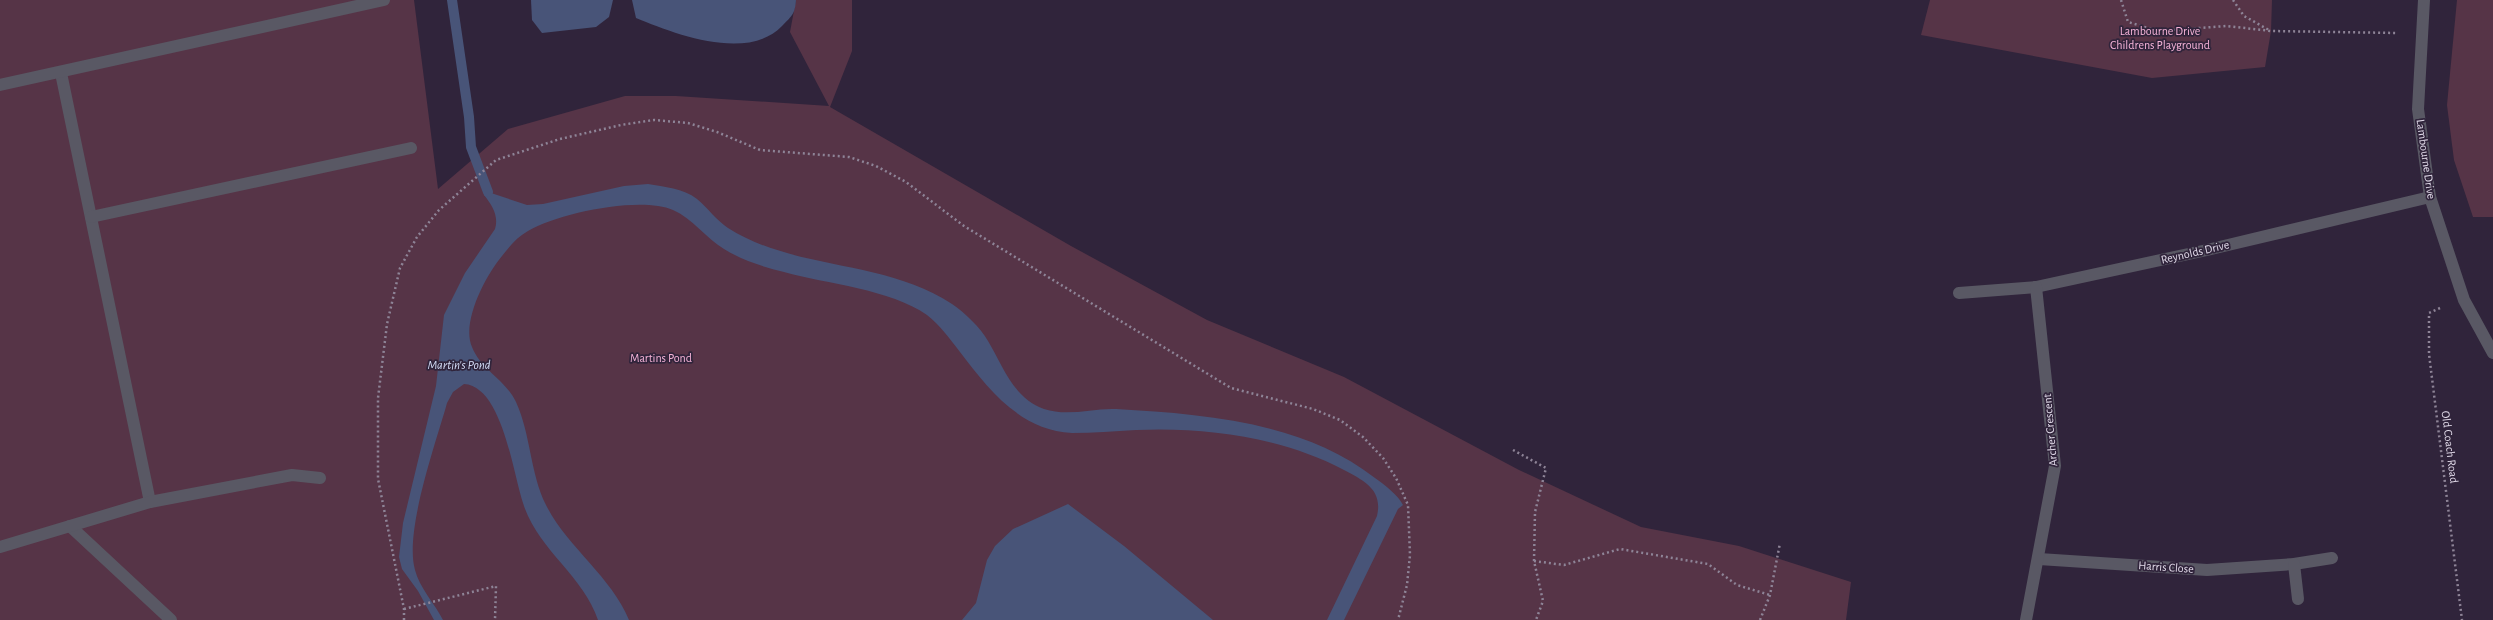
<svg xmlns="http://www.w3.org/2000/svg" width="2493" height="620" viewBox="0 0 2493 620" font-family="'Alegreya Sans',sans-serif">
<rect width="100%" height="100%" fill="#30243b"/>
<g fill="#563447">
<polygon points="0,0 414,0 438,189 508,129 625,96 676,96 829,106 790,32 796,0 852,0 852,51 830,107 1071,246 1207,320 1344,377 1519,470 1641,527 1739,546 1851,582 1846,620 0,620"/>
<polygon points="1930,0 2272,0 2271,31 2265,67 2152,78 1921,35"/>
<polygon points="2457,0 2493,0 2493,217 2473,217 2454,160 2447,105"/>
</g>
<g fill="#485478">
<polygon points="531,0 613,0 609,17 596,27 542,33 532,20"/>
<path d="M632,0h164c-1,14 -4,16 -14,26 -35,36 -107,8 -146,-8z"/>
<path d="M648,184c16,3 35,4 49,15 11,9 19,21 31,29 68,43 156,31 224,76 13,9 28,23 36,37 15,25 25,57 56,68 24,8 48,-1 72,0 88,5 188,13 259,69 10,7 23,17 28,27l-5,4 -54,111h-17l50,-104c6,-26 -12,-35 -33,-46 -63,-33 -138,-43 -208,-40 -22,1 -43,3 -64,3 -52,-3 -83,-43 -112,-81 -10,-13 -20,-27 -33,-37 -37,-26 -100,-31 -143,-43 -21,-5 -42,-12 -60,-23 -18,-11 -32,-31 -51,-39 -33,-14 -114,3 -145,21 -11,6 -18,15 -26,25 -16,19 -41,66 -30,91 9,23 34,33 44,55 15,33 14,71 30,103 21,42 65,71 83,115h-31c-15,-45 -61,-71 -75,-117 -10,-30 -21,-117 -59,-119l-11,8 -6,11c-11,40 -43,128 -32,167 4,17 20,34 28,50h-9l-16,-29 -16,-22 -3,-12 4,-34 33,-137 8,-71 21,-42 30,-44c4,-13 -3,-24 -11,-34l4,-3 39,13 16,-1 81,-18z"/>
<polygon points="1068,504 1124,546 1213,620 962,620 976,603 987,560 995,546 1013,529"/>
</g>
<g fill="none" stroke-linecap="round" stroke-linejoin="round">
<polyline stroke="#485478" stroke-width="10" points="452,0 469,117 471,147 488,192"/>
<g stroke="#8e8497" stroke-width="2.5" stroke-dasharray="2 3" stroke-linecap="butt">
<polyline points="2121,0 2128,22 2158,31 2227,26 2271,31 2397,33"/>
<polyline points="2233,0 2244,16 2269,30"/>
<polyline points="2440,308 2429,313 2429,354 2462,620"/>
<polyline points="1513,450 1546,468 1535,512 1534,561 1543,601 1536,620"/>
<polyline points="1534,561 1564,565 1620,549 1708,564 1737,585 1770,595"/>
<polyline points="404,609 496,586 495,620"/>
<polyline points="404,620 404,609 378,479 378,398 387,324 400,268 417,237 439,210 496,160 560,139 621,125 654,120 688,123 717,132 760,150 849,157 876,166 906,182 964,226 1231,388 1313,409 1340,420 1363,437 1383,458 1396,478 1408,505 1410,555 1407,585 1398,620"/>
<polyline points="1760,620 1770,595 1780,543"/>
</g>
<g stroke="#595864" stroke-width="12">
<polyline points="2424,0 2418,109 2430,197 2464,300 2493,353"/>
<polyline points="61,73 150,502"/>
<polyline points="0,85 384,0"/>
<polyline points="91,217 411,148"/>
<polyline points="1959,293 2036,287 2207,250 2430,197"/>
<polyline points="70,526 171,620"/>
<polyline points="0,547 150,502 292,475 320,478"/>
<polyline points="2039,559 2207,570 2294,564 2332,558"/>
<polyline points="2294,564 2298,599"/>
<polyline points="2026,620 2055,466 2036,287"/>
</g>
</g>
<g text-anchor="middle" stroke-width="3.5" stroke-linejoin="round" paint-order="stroke">
<g font-size="12" fill="#f7b4d9" stroke="#30243b">
<text x="2160" y="35">Lambourne Drive<tspan x="2160" dy="14">Childrens Playground</tspan></text>
<text x="661" y="362">Martins Pond</text>
</g>
<g font-size="12" fill="#e1dae9" stroke="#30243b">
<text transform="translate(2426 159) rotate(82)" y="4">Lambourne Drive</text>
<text transform="translate(2195 252) rotate(-13)" y="4">Reynolds Drive</text>
<text transform="translate(2050 430) rotate(-95)" y="4">Archer Crescent</text>
<text transform="translate(2450 447) rotate(83)" y="4">Old Coach Road</text>
<text transform="translate(2166 567) rotate(4)" y="4">Harris Close</text>
</g>
<g font-size="13" font-style="italic" fill="#d3dcf6" stroke="#30243b">
<text x="459" y="369">Martin's Pond</text>
</g>
</g>
</svg>
